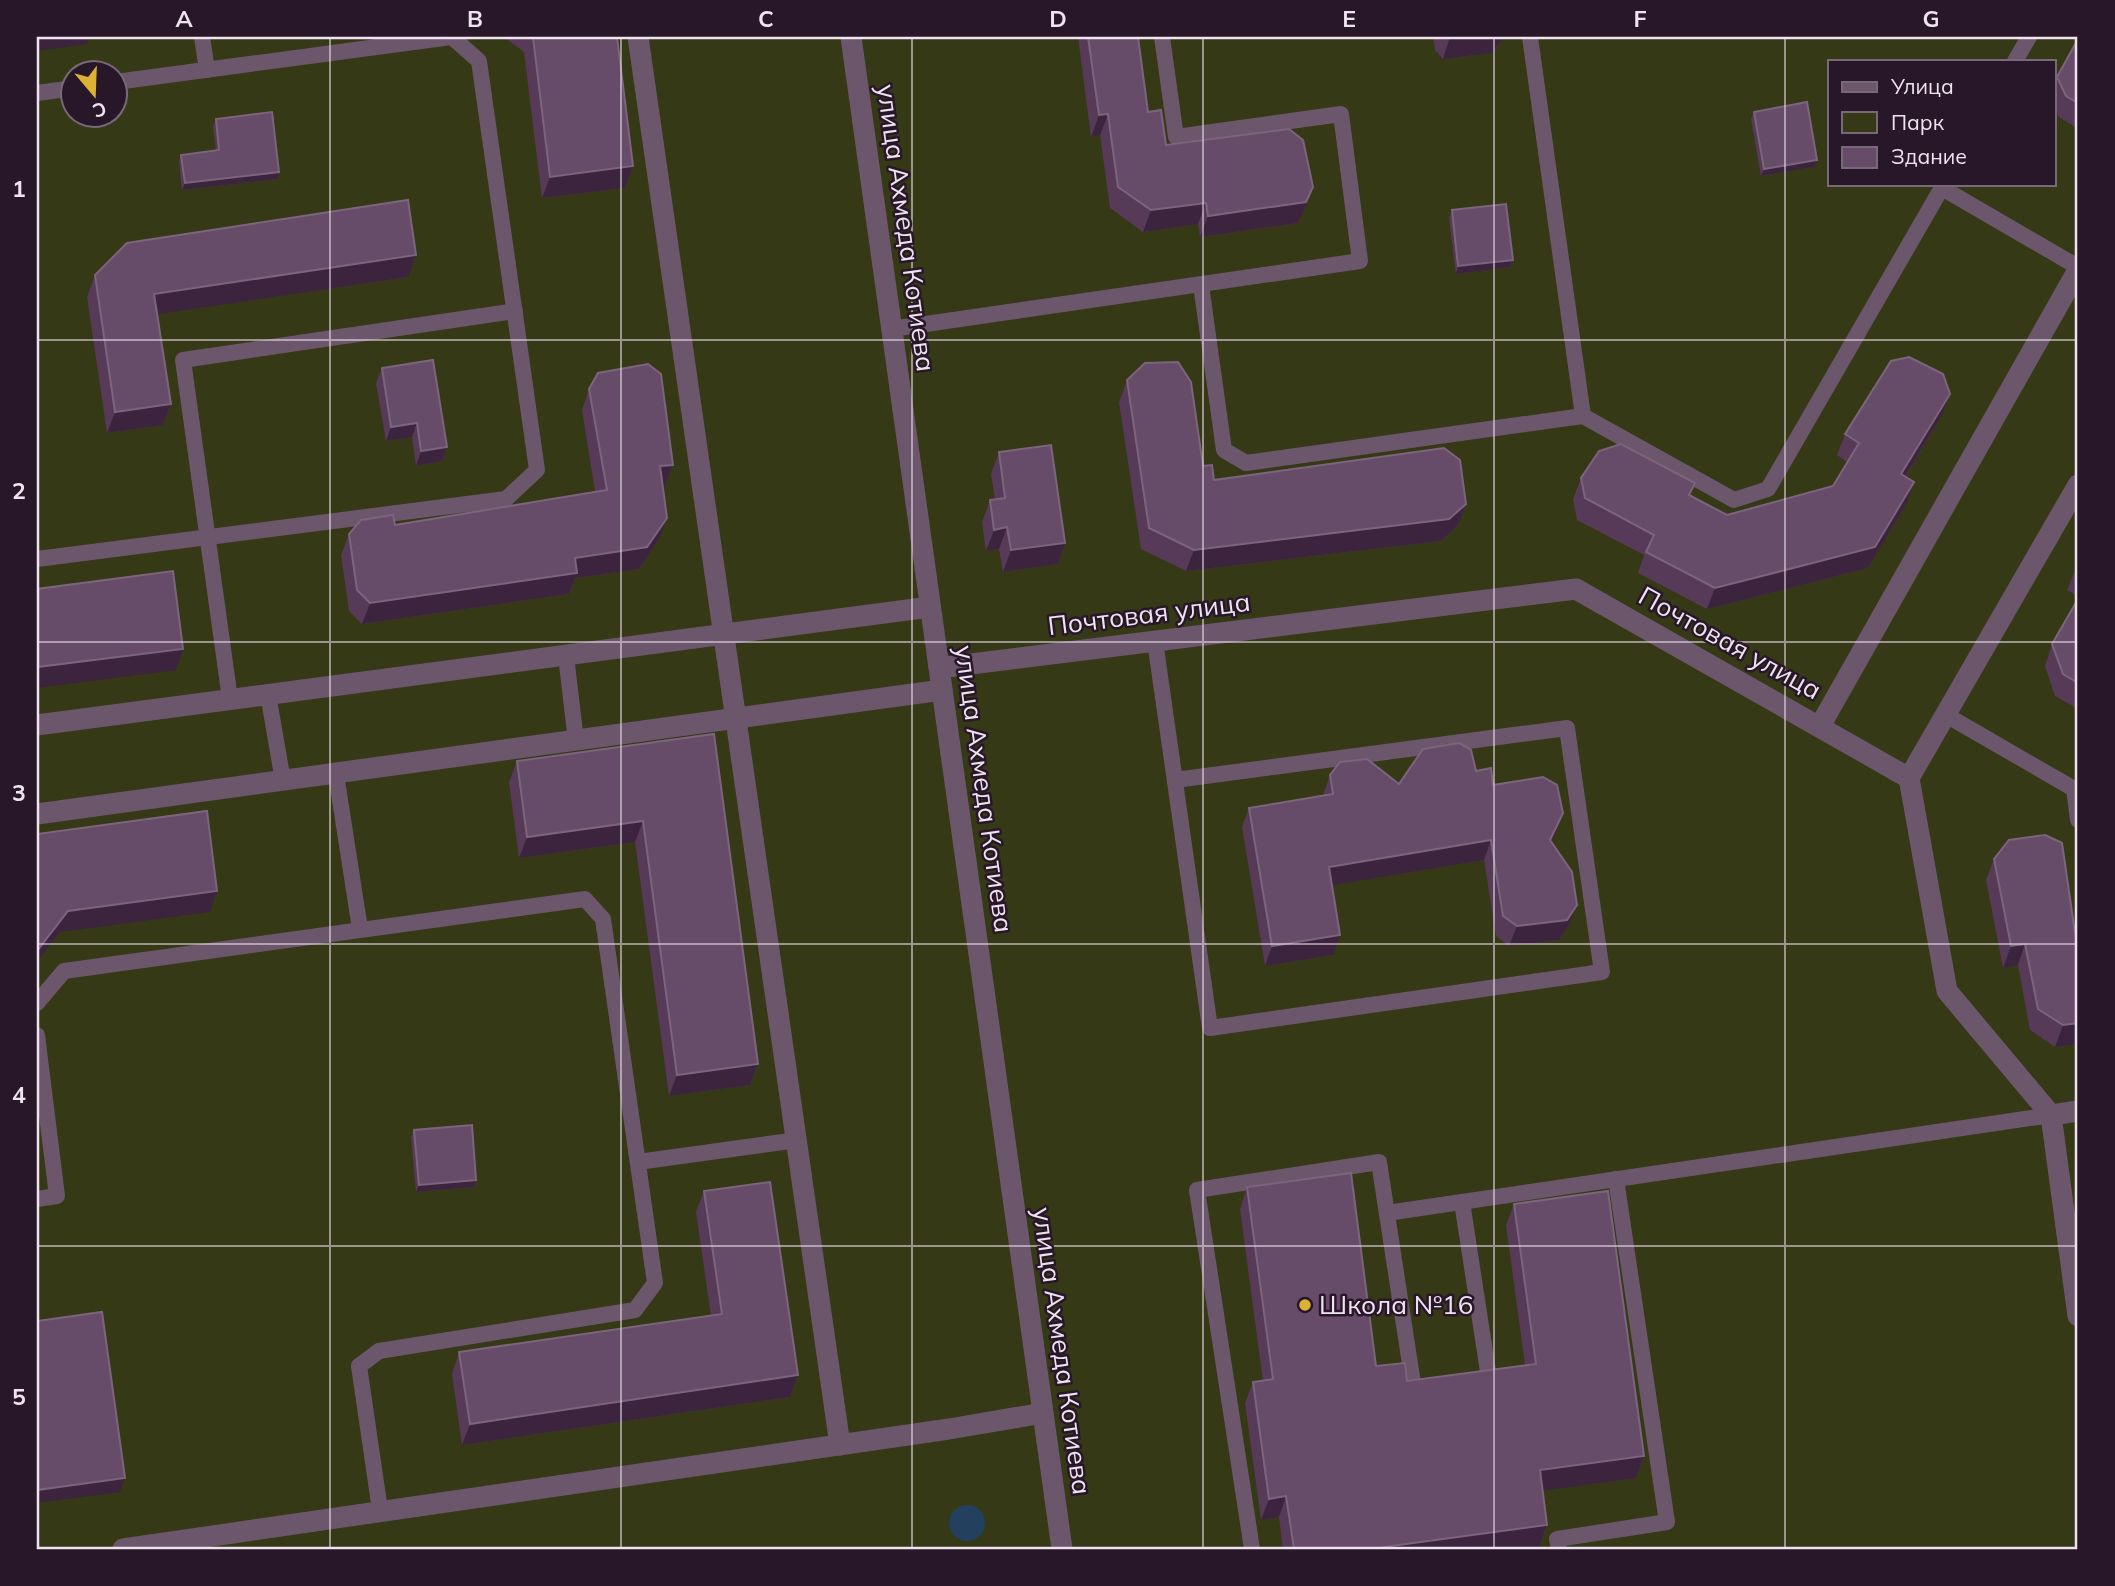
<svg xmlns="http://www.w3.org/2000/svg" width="2115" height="1586" viewBox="0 0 2115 1586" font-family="Mulish,sans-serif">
<rect width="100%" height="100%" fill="#281729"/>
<path fill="#353916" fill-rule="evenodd" d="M37,37h2041v1512h-2041zM1830,61h224v123h-224zM74,74h42v42h-42z"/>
<circle fill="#23415f" cx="967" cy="1523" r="18"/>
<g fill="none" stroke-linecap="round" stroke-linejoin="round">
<g stroke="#6b566c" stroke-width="16">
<polyline points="202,37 207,70"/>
<polyline points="1530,37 1583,416"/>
<polyline points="2015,61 2029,37"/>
<polyline points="116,82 451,37"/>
<polyline points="37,93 74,88"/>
<polyline points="1942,188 2078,267"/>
<polyline points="1201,285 1224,450 1246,463 1583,416 1734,500 1768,489 1944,184"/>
<polyline points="891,329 1360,261 1341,114 1176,137 1162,37"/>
<polyline points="37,559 506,499 537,470 479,61 452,37"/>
<polyline points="1155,641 1210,1028 1602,972 1567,728 1175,780"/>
<polyline points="566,656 576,741"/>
<polyline points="268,694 283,781"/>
<polyline points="230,699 183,360 515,311"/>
<polyline points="1946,715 2074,789 2078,820"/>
<polyline points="336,774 360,929"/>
<polyline points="37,1003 64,971 585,899 603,919 655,1283 635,1310 379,1351 359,1366 380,1510"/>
<polyline points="37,1035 57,1196 37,1199"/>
<polyline points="638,1162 797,1140"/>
<polyline points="1462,1202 1489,1378 1478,1380"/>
<polyline points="1387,1213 2051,1115"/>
<polyline points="1252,1549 1197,1190 1379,1162 1414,1390 1425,1388"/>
<polyline points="1559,1549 1557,1539 1667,1522 1616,1179"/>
</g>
<g stroke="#6b566c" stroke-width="21">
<polyline points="638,37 840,1445"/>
<polyline points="851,37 1062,1549"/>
<polyline points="939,668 1576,589 1909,778 1947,991 2051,1115 2078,1316"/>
<polyline points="37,725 930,607"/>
<polyline points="1820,726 2078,270"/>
<polyline points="1909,778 2078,485"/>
<polyline points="37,814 942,690"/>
<polyline points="2051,1115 2078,1111"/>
<polyline points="123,1549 949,1429 1043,1413"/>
</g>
</g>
<g fill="#563a57">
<polygon points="504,37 617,37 633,166 625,188 542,198 524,52"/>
<polygon points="1078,37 1138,37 1148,112 1166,145 1305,208 1298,223 1200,237 1198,224 1143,232 1110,208 1100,135 1091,137"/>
<polygon points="1433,37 1504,37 1492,53 1443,59 1435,50"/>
<polygon points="2078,39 2078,129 2059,117 2054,107 2054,87 2057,77"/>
<polygon points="1754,112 1817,160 1814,167 1761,176 1751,119"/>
<polygon points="216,119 279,172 277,179 182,190 179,162 181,155 216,151 213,126"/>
<polygon points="1452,210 1513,260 1510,267 1456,274 1449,218"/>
<polygon points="95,275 408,277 157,314 171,404 163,425 107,433 87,297"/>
<polygon points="382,368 447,447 442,461 416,466 412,437 386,441 376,383"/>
<polygon points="1127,380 1203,466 1214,480 1466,504 1458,525 1441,541 1186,571 1141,549 1119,402"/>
<polygon points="589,389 673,465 665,486 662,486 659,539 639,569 575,578 569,594 362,624 349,611 341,555 349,534 595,491 582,410"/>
<polygon points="1950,394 1942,415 1905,477 1906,504 1868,568 1707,609 1638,573 1644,555 1577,520 1573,499 1581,478 1690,495 1727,515 1833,486 1847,462 1837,455 1845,434"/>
<polygon points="999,452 1058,564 1003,572 999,549 986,551 982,522 990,500 995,500 991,474"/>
<polygon points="2078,563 2078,596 2067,590"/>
<polygon points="2078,599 2078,709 2055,696 2045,666 2052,644"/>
<polygon points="714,734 758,1064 750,1085 669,1096 635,842 519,858 509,782 517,761"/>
<polygon points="1476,771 1493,785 1563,813 1551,842 1569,925 1559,940 1509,946 1496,936 1484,860 1332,885 1333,955 1265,966 1242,827 1249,808 1323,795 1330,775 1399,784"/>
<polygon points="1994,859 2075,933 2078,932 2078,1044 2055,1047 2030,1030 2018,965 2003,968 1986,880"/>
<polygon points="414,1130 476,1180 474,1187 416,1192 411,1137"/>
<polygon points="1247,1187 1376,1366 1407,1381 1525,1365 1506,1225 1514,1204 1644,1456 1636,1478 1542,1490 1547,1525 1539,1547 1520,1549 1283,1549 1279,1517 1261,1520 1245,1403 1253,1382 1263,1381 1240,1209"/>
<polygon points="704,1191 798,1375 790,1397 462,1445 452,1374 459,1352 711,1316 696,1212"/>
</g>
<g fill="#3c243e">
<polygon points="37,37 89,37 87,44 37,51"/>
<polygon points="1450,37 1504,37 1492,53 1443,59"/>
<polygon points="1108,114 1100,135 1091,137 1099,115"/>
<polygon points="1817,160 1814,167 1761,176 1764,169"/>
<polygon points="633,166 625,188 542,198 550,177"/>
<polygon points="279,172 277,179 182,190 185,183"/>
<polygon points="1313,187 1305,208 1298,223 1200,237 1208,216"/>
<polygon points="1206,203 1198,224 1143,232 1151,210"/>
<polygon points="416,255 408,277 146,316 154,294"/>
<polygon points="1513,260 1510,267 1456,274 1458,266"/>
<polygon points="1950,394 1942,415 1893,496 1901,474"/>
<polygon points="171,404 163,425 107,433 115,412"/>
<polygon points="417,423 412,437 386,441 391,427"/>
<polygon points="447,447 442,461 416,466 421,451"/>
<polygon points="673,465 665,486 652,488 660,466"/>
<polygon points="1914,482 1906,504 1868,568 1707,609 1715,588"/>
<polygon points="1466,504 1458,525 1441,541 1186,571 1194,550"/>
<polygon points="667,518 659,539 639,569 575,578 569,594 362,624 370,603"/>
<polygon points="1007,527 999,549 986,551 994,530"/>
<polygon points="1065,543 1058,564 1003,572 1011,550"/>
<polygon points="183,649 176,670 37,688 37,667"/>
<polygon points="1563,813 1556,832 1543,860 1550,840"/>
<polygon points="643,821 635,842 519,858 527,837"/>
<polygon points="1491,840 1484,860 1322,887 1329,867"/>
<polygon points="217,891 210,912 60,932 37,962 37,951 68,911"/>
<polygon points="1577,905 1569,925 1559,940 1509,946 1517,926"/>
<polygon points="1340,935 1333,955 1265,966 1272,946"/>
<polygon points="2025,944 2018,965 2003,968 2011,946"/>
<polygon points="2078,1023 2078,1044 2055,1047 2063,1025"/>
<polygon points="758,1064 750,1085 669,1096 677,1075"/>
<polygon points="476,1180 474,1187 416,1192 419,1185"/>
<polygon points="798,1375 790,1397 462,1445 470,1424"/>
<polygon points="1644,1456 1636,1478 1532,1492 1540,1470"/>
<polygon points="125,1478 120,1492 37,1503 37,1490"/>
<polygon points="1286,1496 1279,1517 1261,1520 1269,1499"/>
<polygon points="1547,1525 1539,1547 1520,1549 1384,1549 1384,1547"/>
</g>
<g fill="#664c68" stroke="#7c647d" stroke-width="2">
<polygon points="533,37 617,37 633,166 550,177"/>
<polygon points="1088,37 1138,37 1148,112 1161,110 1166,145 1289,129 1303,140 1313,187 1306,202 1208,216 1206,203 1151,210 1118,187 1108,114 1099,115"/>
<polygon points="2078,39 2078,103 2066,96 2057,77"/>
<polygon points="1807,102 1817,160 1764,169 1754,112"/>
<polygon points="272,112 279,172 185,183 181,155 219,150 216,119"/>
<polygon points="408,200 416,255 154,294 171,404 115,412 95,275 127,243"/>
<polygon points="1506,204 1513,260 1458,266 1452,210"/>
<polygon points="1909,357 1943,374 1950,394 1901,474 1914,482 1875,547 1715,588 1646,552 1654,535 1585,498 1581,478 1599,451 1621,444 1695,483 1689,495 1727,515 1833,486 1859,443 1845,434 1891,361"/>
<polygon points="433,360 447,447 421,451 417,423 391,427 382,368"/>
<polygon points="1178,362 1191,382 1203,466 1212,465 1214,480 1444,448 1460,460 1466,504 1449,519 1194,550 1149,528 1127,380 1145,363"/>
<polygon points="648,364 661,374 673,465 660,466 667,518 647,547 575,558 577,573 370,603 357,590 349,534 361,520 393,515 395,525 607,490 589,389 598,373"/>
<polygon points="1051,445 1065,543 1011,550 1007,527 994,530 990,500 1005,498 999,452"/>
<polygon points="173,571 183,649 37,667 37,589"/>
<polygon points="2078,599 2078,683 2063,674 2052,644"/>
<polygon points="714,734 758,1064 677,1075 643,821 527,837 517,761"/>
<polygon points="1459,743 1471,750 1476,771 1491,768 1493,785 1543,777 1557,785 1563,813 1550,840 1572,872 1577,905 1567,920 1517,926 1503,916 1491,840 1329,867 1340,935 1272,946 1249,808 1333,794 1330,775 1340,762 1367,759 1399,784 1423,749"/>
<polygon points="207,811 217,891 68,911 37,951 37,834"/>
<polygon points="2045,835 2062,843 2075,933 2078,932 2078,1023 2063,1025 2038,1009 2025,944 2011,946 1994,859 2009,840"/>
<polygon points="472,1125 476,1180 419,1185 414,1130"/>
<polygon points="1351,1173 1376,1366 1405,1363 1407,1381 1536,1364 1514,1204 1608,1191 1644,1456 1540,1470 1547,1525 1384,1547 1385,1549 1294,1549 1286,1496 1269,1499 1253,1382 1273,1379 1247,1187"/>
<polygon points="770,1182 798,1375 470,1424 459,1352 722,1314 704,1191"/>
<polygon points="102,1312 125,1478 37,1490 37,1321"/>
</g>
<path fill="none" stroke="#efe3f0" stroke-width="2" stroke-opacity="0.55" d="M330,37v1512M621,37v1512M912,37v1512M1203,37v1512M1494,37v1512M1785,37v1512M37,340h2041M37,642h2041M37,944h2041M37,1246h2041"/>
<circle fill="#dbb233" stroke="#281729" stroke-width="2.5" cx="1305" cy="1305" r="7"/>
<g text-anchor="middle" stroke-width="5" stroke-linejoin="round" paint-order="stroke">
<g font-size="26" fill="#efe3f0" stroke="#281729">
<text transform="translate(906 228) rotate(82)" y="9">улица Ахмеда Котиева</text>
<text transform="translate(1149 614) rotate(-7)" y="9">Почтовая улица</text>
<text transform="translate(1730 643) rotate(29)" y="9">Почтовая улица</text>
<text transform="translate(984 789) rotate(82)" y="9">улица Ахмеда Котиева</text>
<text transform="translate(1062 1351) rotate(82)" y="9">улица Ахмеда Котиева</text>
</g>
<g font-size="26" fill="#efe3f0" stroke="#281729" text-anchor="start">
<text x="1319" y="1314">Школа №16</text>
</g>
</g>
<rect width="2115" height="1586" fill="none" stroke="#281729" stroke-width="77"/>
<rect x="1828" y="60" width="228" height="126" fill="#281729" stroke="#786979" stroke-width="2"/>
<rect x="1842" y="82" width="35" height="10" fill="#6b566c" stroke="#786979" stroke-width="2"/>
<text x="1891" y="94" font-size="21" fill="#efe3f0">Улица</text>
<rect x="1842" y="112" width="35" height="21" fill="#353916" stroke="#786979" stroke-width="2"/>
<text x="1891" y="130" font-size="21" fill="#efe3f0">Парк</text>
<rect x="1842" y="147" width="35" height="21" fill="#664c68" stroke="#786979" stroke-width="2"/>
<text x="1891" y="164" font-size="21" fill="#efe3f0">Здание</text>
<g transform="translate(94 94) rotate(161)"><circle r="33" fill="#281729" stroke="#786979" stroke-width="2"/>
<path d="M0-5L12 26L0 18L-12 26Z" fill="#dbb233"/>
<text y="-10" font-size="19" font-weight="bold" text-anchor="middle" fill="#efe3f0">С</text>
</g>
<rect x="38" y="38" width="2038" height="1510" fill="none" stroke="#efe3f0" stroke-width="2.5"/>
<g font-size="23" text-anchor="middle" font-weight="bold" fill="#efe3f0">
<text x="184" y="27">A</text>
<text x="475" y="27">B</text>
<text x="766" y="27">C</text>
<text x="1058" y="27">D</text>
<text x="1349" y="27">E</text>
<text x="1640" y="27">F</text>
<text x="1931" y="27">G</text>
<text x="19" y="197">1</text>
<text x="19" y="499">2</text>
<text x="19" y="801">3</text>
<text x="19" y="1103">4</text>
<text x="19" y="1405">5</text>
</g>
</svg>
